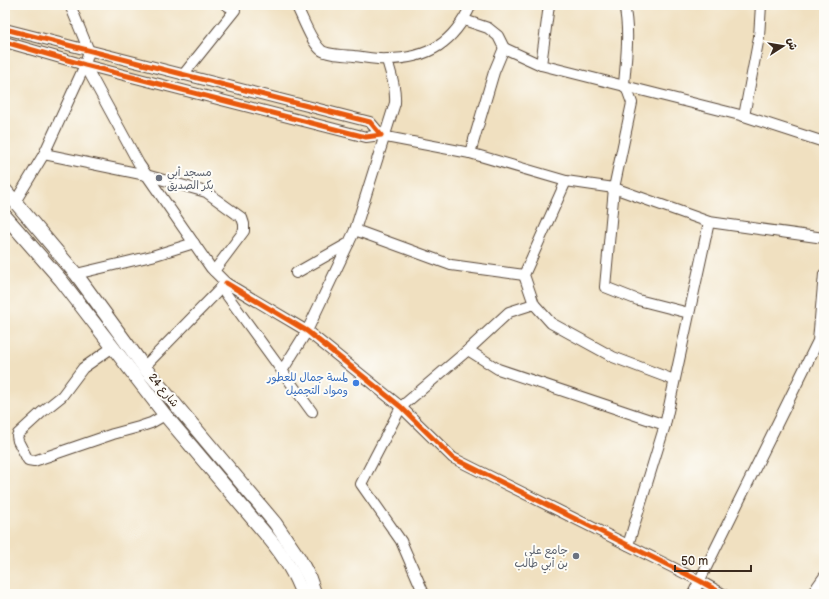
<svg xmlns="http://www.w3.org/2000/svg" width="829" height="599" viewBox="0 0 829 599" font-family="'Balsamiq Sans','Playpen Sans Arabic',sans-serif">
<rect width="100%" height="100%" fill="#fdfcf7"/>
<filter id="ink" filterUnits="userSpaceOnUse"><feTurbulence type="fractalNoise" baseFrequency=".025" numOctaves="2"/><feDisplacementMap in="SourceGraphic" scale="8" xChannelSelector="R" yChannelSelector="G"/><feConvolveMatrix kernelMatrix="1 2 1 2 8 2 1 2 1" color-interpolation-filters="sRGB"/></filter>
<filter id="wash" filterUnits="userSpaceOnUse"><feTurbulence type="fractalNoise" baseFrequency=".012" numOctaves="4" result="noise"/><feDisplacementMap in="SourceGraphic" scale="16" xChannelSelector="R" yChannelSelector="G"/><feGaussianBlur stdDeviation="0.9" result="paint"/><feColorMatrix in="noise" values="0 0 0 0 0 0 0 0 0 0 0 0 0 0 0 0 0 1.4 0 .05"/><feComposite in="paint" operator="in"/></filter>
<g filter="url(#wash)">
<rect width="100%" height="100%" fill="#f0e0c0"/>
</g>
<g filter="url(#ink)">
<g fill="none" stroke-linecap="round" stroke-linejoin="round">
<defs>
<g id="minor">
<path d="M296,5c7,13 14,35 25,45 6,5 25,5 33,6 11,1 23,4 33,3 42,0 67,-17 84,-54"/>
<polyline points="549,5 541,65 744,116 824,142"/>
<path d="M624,5c6,26 2,53 0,80l4,7 4,11 -18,85 -9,99 33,13 51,13"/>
<polyline points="464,20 488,28 498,36 504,48"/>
<polyline points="5,29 370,122 381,135 366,137 85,65 5,42"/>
<polyline points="85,65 139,164 211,268 226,283 144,367"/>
<polyline points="183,75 235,10 226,5"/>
<polyline points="744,116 759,37 761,5"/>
<polyline points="381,135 386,137 470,153 566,181 614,188 709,222 824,238"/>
<polyline points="470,153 494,72 504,48 541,65"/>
<polyline points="44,154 146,175 206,192 242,218 244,224 244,231 214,271"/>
<polyline points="566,181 524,275 534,304 551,323 613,357 674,380"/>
<polyline points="15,202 44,154 85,65 89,51 70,5"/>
<polyline points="355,230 451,265 524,275"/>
<polyline points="296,273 349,243"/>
<polyline points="76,274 152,256 194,243"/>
<polyline points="226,283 307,331 401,407 453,458 700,581 723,594"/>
<polyline points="221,287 312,412"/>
<polyline points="113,347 83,368 62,396 42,412 18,434 17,436 18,441 28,460 34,461 113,434 139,427 151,423 165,415"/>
<polyline points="468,350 498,369 665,425"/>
<path d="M282,371l25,-40 48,-101 40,-127c1,-15 -4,-29 -8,-43"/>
<polyline points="628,545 665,425 709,222"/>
<polyline points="424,594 401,541 361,484 401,407 468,350 509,312 534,304"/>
<polyline points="693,594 818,341 824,274"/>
<polyline points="812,594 824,577"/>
</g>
<g id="tertiary">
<polyline points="5,190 76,274 144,367 275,523 299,558 309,577 315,594"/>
<path d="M5,216l56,64 104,135 103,122c14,17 27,36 34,57"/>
</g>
</defs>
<use href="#minor" stroke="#564536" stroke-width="12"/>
<use href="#tertiary" stroke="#564536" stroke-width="15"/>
<use href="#minor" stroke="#fff" stroke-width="10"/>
<use href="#tertiary" stroke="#fff" stroke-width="13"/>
<defs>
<g id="cycleway">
<polyline points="5,29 370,122 381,135 366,137 85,65 5,42"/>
<polyline points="226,283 307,331 401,407 453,458 700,581 723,594"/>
</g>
</defs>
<use href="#cycleway" stroke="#fdfcf7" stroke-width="8"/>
<use href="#cycleway" stroke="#e8590c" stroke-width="5"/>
</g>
</g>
<g fill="#6b7280" stroke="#fdfcf7" stroke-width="1.5">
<circle cx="159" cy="178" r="4"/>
<circle cx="576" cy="556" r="4"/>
</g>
<circle fill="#3f7fe0" stroke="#fdfcf7" stroke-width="1.5" cx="356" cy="383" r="4"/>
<g text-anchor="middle" stroke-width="4" stroke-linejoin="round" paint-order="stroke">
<g font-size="11" fill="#5b616d" stroke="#fdfcf7" text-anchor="start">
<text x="167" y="176">مسجد أبي<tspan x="167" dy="13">بكر الصديق</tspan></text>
<text x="568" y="554" text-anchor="end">جامع علي<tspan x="568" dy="13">بن أبي طالب</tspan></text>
</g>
<g font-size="11" fill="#366cbe" stroke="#fdfcf7" text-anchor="end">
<text x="348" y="381">لمسة جمال للعطور<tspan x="348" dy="13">ومواد التجميل</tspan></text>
</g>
<g font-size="11" fill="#3b2a1e" stroke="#fdfcf7">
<text transform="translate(164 390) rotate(50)" y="4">شارع 24</text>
</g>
</g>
<rect width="829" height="599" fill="none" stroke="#fdfcf7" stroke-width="20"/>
<g transform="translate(783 46) rotate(78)" stroke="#fdfcf7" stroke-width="3" paint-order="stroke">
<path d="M0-3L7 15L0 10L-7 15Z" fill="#3b2a1e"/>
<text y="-6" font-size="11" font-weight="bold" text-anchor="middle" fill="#3b2a1e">ش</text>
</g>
<path d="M675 565v6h76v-6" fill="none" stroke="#3b2a1e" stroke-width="2"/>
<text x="681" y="565" font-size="12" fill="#3b2a1e" stroke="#fdfcf7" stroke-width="3" paint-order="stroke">50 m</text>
</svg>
